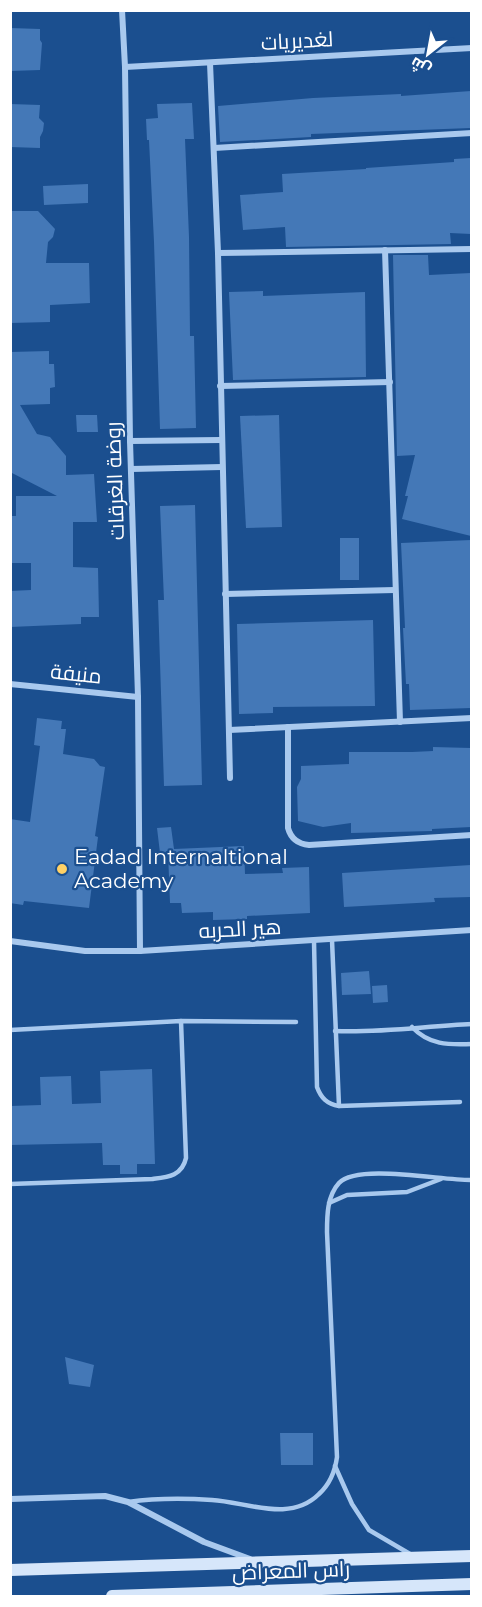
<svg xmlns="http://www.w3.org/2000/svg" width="482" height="1607" viewBox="0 0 482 1607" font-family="Montserrat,Cairo,sans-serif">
<rect width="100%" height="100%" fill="#1b4f8f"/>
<g fill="#4478b7">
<polygon points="10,28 40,29 40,40 42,43 40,70 10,71"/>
<polygon points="471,91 471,128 311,134 311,137 220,142 218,106 313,98 401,94 401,96"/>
<polygon points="192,103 194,139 185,139 189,237 190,336 194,336 196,428 160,429 154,242 149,140 147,140 146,119 158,118 157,104"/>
<polygon points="10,104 40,105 39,118 44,123 43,131 40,137 40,148 10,147"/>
<polygon points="471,158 471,234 450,233 451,244 286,247 285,227 243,230 240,195 283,192 282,174 366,169 366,168 454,162 454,159"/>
<polygon points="88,184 88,203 44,205 43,186"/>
<polygon points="10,211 38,211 55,229 53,237 48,242 46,263 89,263 90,303 50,305 50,322 10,323"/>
<polygon points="393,255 428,255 429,275 471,273 471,536 402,519 408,496 405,496 415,455 397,456"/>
<polygon points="263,291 263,296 365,292 366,377 233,380 229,292"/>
<polygon points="49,351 49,364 54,364 55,387 50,388 50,404 20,405 37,434 50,437 66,456 66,475 94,474 97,522 73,522 73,567 98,568 99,617 81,617 81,624 10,627 10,591 31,590 31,563 10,563 10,516 16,516 16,496 57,496 12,473 10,468 10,352"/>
<polygon points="76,415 97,415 98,432 77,432"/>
<polygon points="279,415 282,527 246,528 240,416"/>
<polygon points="195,505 202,785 164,786 158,600 164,600 160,506"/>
<rect x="340" y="538" width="19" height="42"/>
<polygon points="471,540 471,708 410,710 409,684 406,684 403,628 405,628 401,543"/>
<polygon points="373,620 375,706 273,707 273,713 239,714 237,624"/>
<polygon points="37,718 62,721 61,729 66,729 63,754 94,759 100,766 105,767 95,836 98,837 89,908 24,901 23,905 10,903 10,819 30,822 40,746 34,745"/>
<polygon points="433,747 471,748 471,827 432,829 432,831 351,833 351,823 323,827 298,821 297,787 301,779 301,766 349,764 349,752 412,752 433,751"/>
<polygon points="171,827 174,849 244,846 245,874 283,873 282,868 309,867 310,913 247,916 247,919 213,920 213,912 182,913 181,903 170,903 168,852 160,853 157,828"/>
<polygon points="471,865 471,897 434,898 435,902 344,907 342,873"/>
<polygon points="369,971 371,994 342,995 341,973"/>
<polygon points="387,985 388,1002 373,1003 372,986"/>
<polygon points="152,1069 155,1164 137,1164 137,1174 120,1174 120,1165 103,1165 102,1143 10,1145 10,1106 41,1105 40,1077 71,1076 72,1104 101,1103 100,1071"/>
<polygon points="65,1357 94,1365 90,1387 69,1384"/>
<polygon points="280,1433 313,1433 313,1465 281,1465"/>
</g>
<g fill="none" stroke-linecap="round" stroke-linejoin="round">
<g stroke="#a9c9ee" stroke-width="4.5">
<polyline points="332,940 339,1106"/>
<path d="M314,941l3,146c4,11 10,17 22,19l121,-4"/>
<path d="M412,1027c17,18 36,18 60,17"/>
<polyline points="10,1030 181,1021 296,1022"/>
<path d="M335,1031c46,2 91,-5 137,-7"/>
<path d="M10,1184l142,-5c16,-2 30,-3 34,-21l-5,-137"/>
<polyline points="329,1203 347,1195 407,1192 441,1179"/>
<polyline points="335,1466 352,1504 369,1530 410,1554"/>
<path d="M128,1502c28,-4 56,-4 84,-2 35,2 78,23 107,-6 11,-10 16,-22 18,-37l-10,-225c0,-16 0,-36 12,-49 19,-20 105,-2 133,-3"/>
</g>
<g stroke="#a9c9ee" stroke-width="6">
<polyline points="122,10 125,67 130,441 138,697 140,951"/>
<polyline points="210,63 218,253 230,778"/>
<polyline points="125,67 472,48"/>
<polyline points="214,148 472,133"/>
<polyline points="385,250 400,722"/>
<polyline points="218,253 472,249"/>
<polyline points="220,386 390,382"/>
<polyline points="130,441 221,440"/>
<polyline points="131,469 222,467"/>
<polyline points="225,594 395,590"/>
<polyline points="10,684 138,697"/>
<path d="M288,727v101c3,11 10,16 21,17l163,-10"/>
<polyline points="229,730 472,718"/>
<polyline points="10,941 85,951 140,951 472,930"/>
<polyline points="10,1499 105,1496 128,1502 204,1542 250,1559"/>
</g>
<g stroke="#d6e6fa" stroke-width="12">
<polyline points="10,1570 472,1556"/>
<polyline points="112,1596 472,1584"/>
</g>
</g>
<circle fill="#ffd166" stroke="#1b4f8f" stroke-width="2" cx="62" cy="869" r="6"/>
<g text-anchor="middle" stroke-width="4.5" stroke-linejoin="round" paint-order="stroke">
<g font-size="21" fill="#fff" stroke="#1b4f8f">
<text transform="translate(297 41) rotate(-3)" y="7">لغديريات</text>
<text transform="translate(115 481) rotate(-92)" y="7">روضة الغرقات</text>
<text transform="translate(76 674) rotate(6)" y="7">منيفة</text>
<text transform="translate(240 929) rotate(-3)" y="7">هير الحربه</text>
<text transform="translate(291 1571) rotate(-2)" y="7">راس المعراض</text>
</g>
<g font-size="21" fill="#fff" stroke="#1b4f8f" text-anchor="start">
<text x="74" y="864">Eadad Internaltional<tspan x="74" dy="24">Academy</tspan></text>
</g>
</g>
<rect width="482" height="1607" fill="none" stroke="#ffffff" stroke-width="24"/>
<g transform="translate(428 54) rotate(211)" stroke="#1b4f8f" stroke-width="4.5" paint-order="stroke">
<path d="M0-4.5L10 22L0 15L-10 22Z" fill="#ffffff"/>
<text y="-9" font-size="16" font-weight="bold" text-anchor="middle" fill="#ffffff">ش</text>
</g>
</svg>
